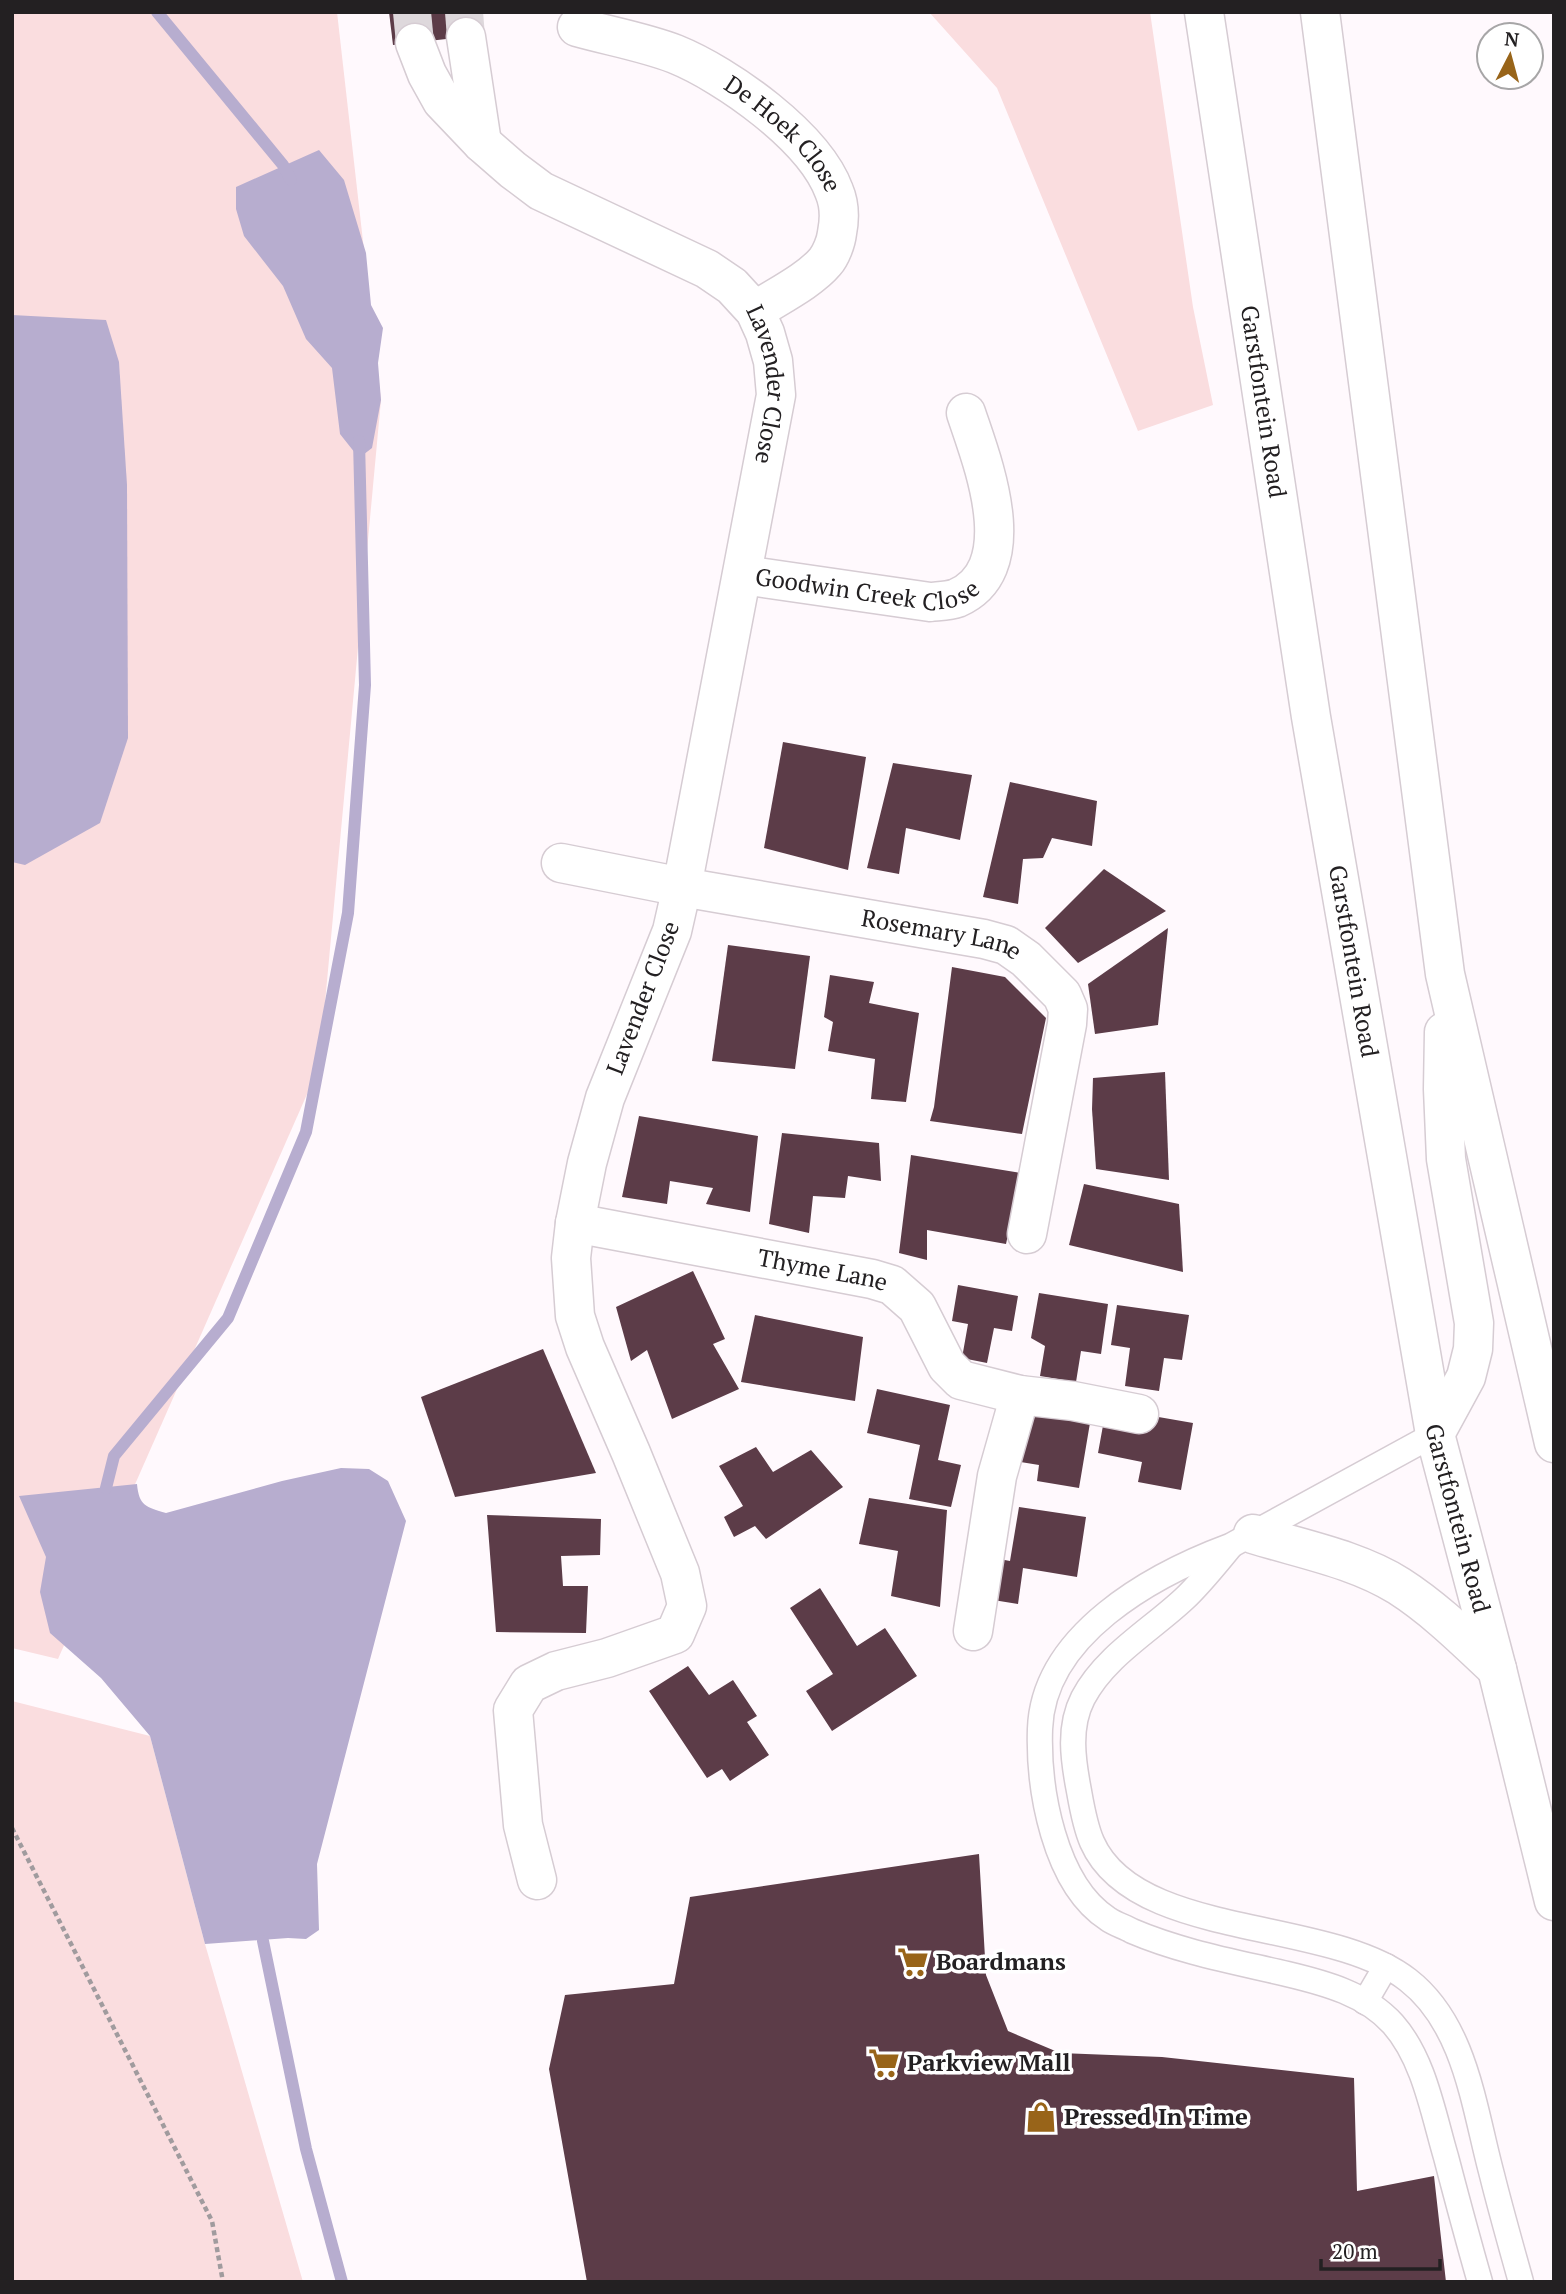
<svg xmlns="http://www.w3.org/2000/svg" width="1566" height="2294" viewBox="0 0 1566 2294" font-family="'PT Serif',serif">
<rect width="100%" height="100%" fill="#fff9fd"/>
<g fill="#fadddf">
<polygon points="12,12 337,12 381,400 319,1067 58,1659 12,1648"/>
<polygon points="929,12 1150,12 1193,307 1213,405 1138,431 997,88"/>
<polygon points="12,1701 150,1736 205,1944 303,2282 12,2282"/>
</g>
<g fill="#b7adcf">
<polygon points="319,150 344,180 366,253 371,305 383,328 378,363 381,400 372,448 359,458 340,434 332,368 306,339 283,286 244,236 236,209 236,187"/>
<polygon points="12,315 106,320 119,362 127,485 128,738 100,823 25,865 12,862"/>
<path d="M341,1468l28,1 19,12 18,40 -89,343 2,66 -13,9 -18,-1 -83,6 -55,-208 -49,-58 -51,-45 -10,-41 6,-35 -27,-61 118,-12c2,22 9,23 29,29l116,-32z"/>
</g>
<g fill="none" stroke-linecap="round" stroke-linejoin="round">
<g stroke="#b7adcf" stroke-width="12">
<polyline points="157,12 283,165 291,180"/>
<polyline points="106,1488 114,1456 228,1318 306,1132 348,913 365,685 359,441"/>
<polyline points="263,1941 306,2149 342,2282"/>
</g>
</g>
<g fill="#5c3c48">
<polygon points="389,12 470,12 473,36 393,45"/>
<polygon points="783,742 866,757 848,870 764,848"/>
<polygon points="893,763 972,775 960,840 906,828 899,874 867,868"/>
<polygon points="1010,782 1097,801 1092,846 1052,838 1043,858 1023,859 1018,904 983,897"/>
<polygon points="1104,869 1166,911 1078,963 1045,928"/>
<polygon points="1168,928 1158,1025 1095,1034 1088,984"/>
<polygon points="728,945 810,956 795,1069 712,1061"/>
<polygon points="952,967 1005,977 1046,1018 1022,1134 930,1121 934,1107"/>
<polygon points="830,975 874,982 869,1003 919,1013 906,1102 871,1099 875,1059 828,1051 833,1022 824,1017"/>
<polygon points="1165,1072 1169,1180 1096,1169 1092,1109 1093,1078"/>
<polygon points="639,1116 758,1136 750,1212 706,1204 713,1188 670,1181 667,1204 622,1197"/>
<polygon points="782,1133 879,1143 881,1181 848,1176 845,1198 813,1196 809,1233 769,1224"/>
<polygon points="911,1155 1021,1173 1006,1244 927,1230 927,1260 899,1253"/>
<polygon points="1084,1184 1179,1204 1183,1272 1069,1245"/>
<polygon points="693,1271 725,1339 713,1344 739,1389 672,1419 647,1350 631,1361 616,1307"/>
<polygon points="958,1285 1018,1296 1012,1331 994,1328 987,1363 962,1358 968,1324 952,1321"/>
<polygon points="1039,1293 1108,1304 1101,1354 1081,1351 1076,1382 1040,1376 1045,1346 1031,1338"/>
<polygon points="1117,1305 1189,1315 1182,1360 1164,1358 1159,1391 1125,1386 1130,1348 1111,1345"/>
<polygon points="755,1315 863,1337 855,1401 741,1382"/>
<polygon points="543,1349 596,1473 455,1497 421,1397"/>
<polygon points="877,1389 950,1405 938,1460 961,1465 951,1507 909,1499 920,1445 867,1433"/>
<polygon points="1024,1406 1091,1417 1079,1488 1037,1481 1039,1465 1015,1461"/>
<polygon points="1147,1415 1193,1423 1181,1490 1138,1482 1142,1462 1098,1453 1104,1420"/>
<polygon points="756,1447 773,1472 811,1450 843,1487 766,1539 755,1526 734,1537 724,1517 743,1506 719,1466"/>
<polygon points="869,1498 947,1510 940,1607 891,1596 898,1551 859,1544"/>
<polygon points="1019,1507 1086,1517 1077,1577 1023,1568 1018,1604 987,1599 994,1558 1010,1561"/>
<polygon points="487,1515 601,1519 600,1555 561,1556 563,1586 588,1586 586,1633 496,1632"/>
<polygon points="820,1588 857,1646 885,1628 917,1676 832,1731 806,1691 833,1674 790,1608"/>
<polygon points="688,1666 709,1695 733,1680 757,1716 747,1722 769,1755 730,1781 722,1769 707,1778 649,1691"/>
<polygon points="979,1854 986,1975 1008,2031 1060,2053 1162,2057 1354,2078 1357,2191 1434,2176 1446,2282 587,2282 549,2069 565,1995 674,1984 690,1897"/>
</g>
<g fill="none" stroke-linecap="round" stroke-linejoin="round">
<g stroke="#ded8dc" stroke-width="38" stroke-dasharray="38 19" stroke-linecap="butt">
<polyline points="412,12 415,43"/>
<polyline points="464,12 466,37"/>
</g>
<defs>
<g id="service">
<path d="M1435,1434l-205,112c-78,29 -187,89 -190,183 -2,60 14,155 68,190 7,5 17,8 24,12 49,21 104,31 155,43 38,9 79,20 106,50 31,35 40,89 53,133 11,42 22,83 34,125"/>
<path d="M1230,1547c-15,18 -29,36 -46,52 -33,31 -79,57 -101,99 -15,29 -10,62 -4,93 3,17 6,35 13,51 43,98 236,75 316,138 58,45 66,129 84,195 9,36 19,71 29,107"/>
<polyline points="1365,2002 1386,1966"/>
</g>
<g id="minor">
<path id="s1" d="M577,27c32,9 67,15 98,27 52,21 139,83 159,137 6,14 6,27 3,42 -1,9 -6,22 -12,29 -16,19 -49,35 -70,49"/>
<polyline points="466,37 482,143"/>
<path id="s2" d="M415,43l12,31 15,27 40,42 31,27 28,21 166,78 25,17 23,25 10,22 8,28 3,34 -94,492 -10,44 -67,167 -18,65 -12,60 -4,35 4,58 10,31 46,106 49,120 7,33 -12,28 -68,24 -51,13 -27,13 -16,26 10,115 14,55"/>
<path id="s3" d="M743,575l187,27c9,-1 19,-1 27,-4 68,-30 25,-137 9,-185"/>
<path id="s4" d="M561,863l121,24 302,52 22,6 20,14 36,36 6,14 -1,15 -40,210"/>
<path id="s5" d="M575,1223l297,56 20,6 25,22 30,59 14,14 59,15 53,6 66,13"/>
<polyline points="973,1631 997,1476 1020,1395"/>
</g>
<g id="secondary">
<path id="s6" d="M1204,12l107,705 124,717 62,235 57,232"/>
<polyline points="1320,12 1445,974 1554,1443"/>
<polyline points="1435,1434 1466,1377 1473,1349 1474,1323 1446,1159 1443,1089 1444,1032"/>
<path d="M1253,1534c48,15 103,25 146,52 36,23 67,54 98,83"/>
</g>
</defs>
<use href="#service" stroke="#d6ccd3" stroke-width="27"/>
<use href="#minor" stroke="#d6ccd3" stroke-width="41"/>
<use href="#secondary" stroke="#d6ccd3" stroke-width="41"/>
<polyline stroke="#a09b9e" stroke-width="4.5" stroke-dasharray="5 3.5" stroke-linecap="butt" points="12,1828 212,2221 223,2282"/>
<use href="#service" stroke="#fff" stroke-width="24"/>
<use href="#minor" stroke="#fff" stroke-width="38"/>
<use href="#secondary" stroke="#fff" stroke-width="38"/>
</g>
<defs>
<symbol id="supermarket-bare" viewBox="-9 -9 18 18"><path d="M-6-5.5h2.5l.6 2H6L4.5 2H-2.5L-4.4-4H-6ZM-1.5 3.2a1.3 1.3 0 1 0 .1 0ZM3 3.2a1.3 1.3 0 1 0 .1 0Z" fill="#986419" stroke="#fff" stroke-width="2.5" paint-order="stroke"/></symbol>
<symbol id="shop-bare" viewBox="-9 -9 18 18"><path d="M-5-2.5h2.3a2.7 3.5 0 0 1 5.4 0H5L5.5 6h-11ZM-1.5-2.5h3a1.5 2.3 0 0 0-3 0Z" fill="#986419" stroke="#fff" stroke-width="2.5" paint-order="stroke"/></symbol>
</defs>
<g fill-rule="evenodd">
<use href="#supermarket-bare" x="891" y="1940" width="44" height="44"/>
<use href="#supermarket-bare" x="862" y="2041" width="44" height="44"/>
<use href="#shop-bare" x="1019" y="2095" width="44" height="44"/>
</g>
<g text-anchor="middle" stroke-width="7" stroke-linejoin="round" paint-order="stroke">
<g font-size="24" fill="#232022" stroke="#fff">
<text dy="8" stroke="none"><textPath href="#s1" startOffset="238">De Hoek Close</textPath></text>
<text dy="8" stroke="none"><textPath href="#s2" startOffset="522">Lavender Close</textPath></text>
<text dy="8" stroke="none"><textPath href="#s6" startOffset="394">Garstfontein Road</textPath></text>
<text dy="8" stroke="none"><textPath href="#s3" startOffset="126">Goodwin Creek Close</textPath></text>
<text dy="8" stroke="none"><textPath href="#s4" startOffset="387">Rosemary Lane</textPath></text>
<text dy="8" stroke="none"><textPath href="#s6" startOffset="961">Garstfontein Road</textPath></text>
<text transform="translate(643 998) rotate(-69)" y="8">Lavender Close</text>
<text dy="8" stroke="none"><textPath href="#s5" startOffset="252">Thyme Lane</textPath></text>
<text dy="8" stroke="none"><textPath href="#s6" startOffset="1528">Garstfontein Road</textPath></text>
</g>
<g font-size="24" font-weight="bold" fill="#232022" stroke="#fff" text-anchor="start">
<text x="936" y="1970">Boardmans</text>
<text x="907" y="2071">Parkview Mall</text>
<text x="1064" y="2125">Pressed In Time</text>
</g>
</g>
<rect width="1566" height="2294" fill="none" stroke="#232022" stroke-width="28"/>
<g transform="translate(1510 56) rotate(6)"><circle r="33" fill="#ffffff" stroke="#a7a6a7" stroke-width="2"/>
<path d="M0-5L12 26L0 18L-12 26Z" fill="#986419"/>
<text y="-10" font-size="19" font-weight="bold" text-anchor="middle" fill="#232022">N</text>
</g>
<path d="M1321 2259v10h119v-10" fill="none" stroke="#232022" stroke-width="3.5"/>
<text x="1332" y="2259" font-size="21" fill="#232022" stroke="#ffffff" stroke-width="5" paint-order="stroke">20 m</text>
</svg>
